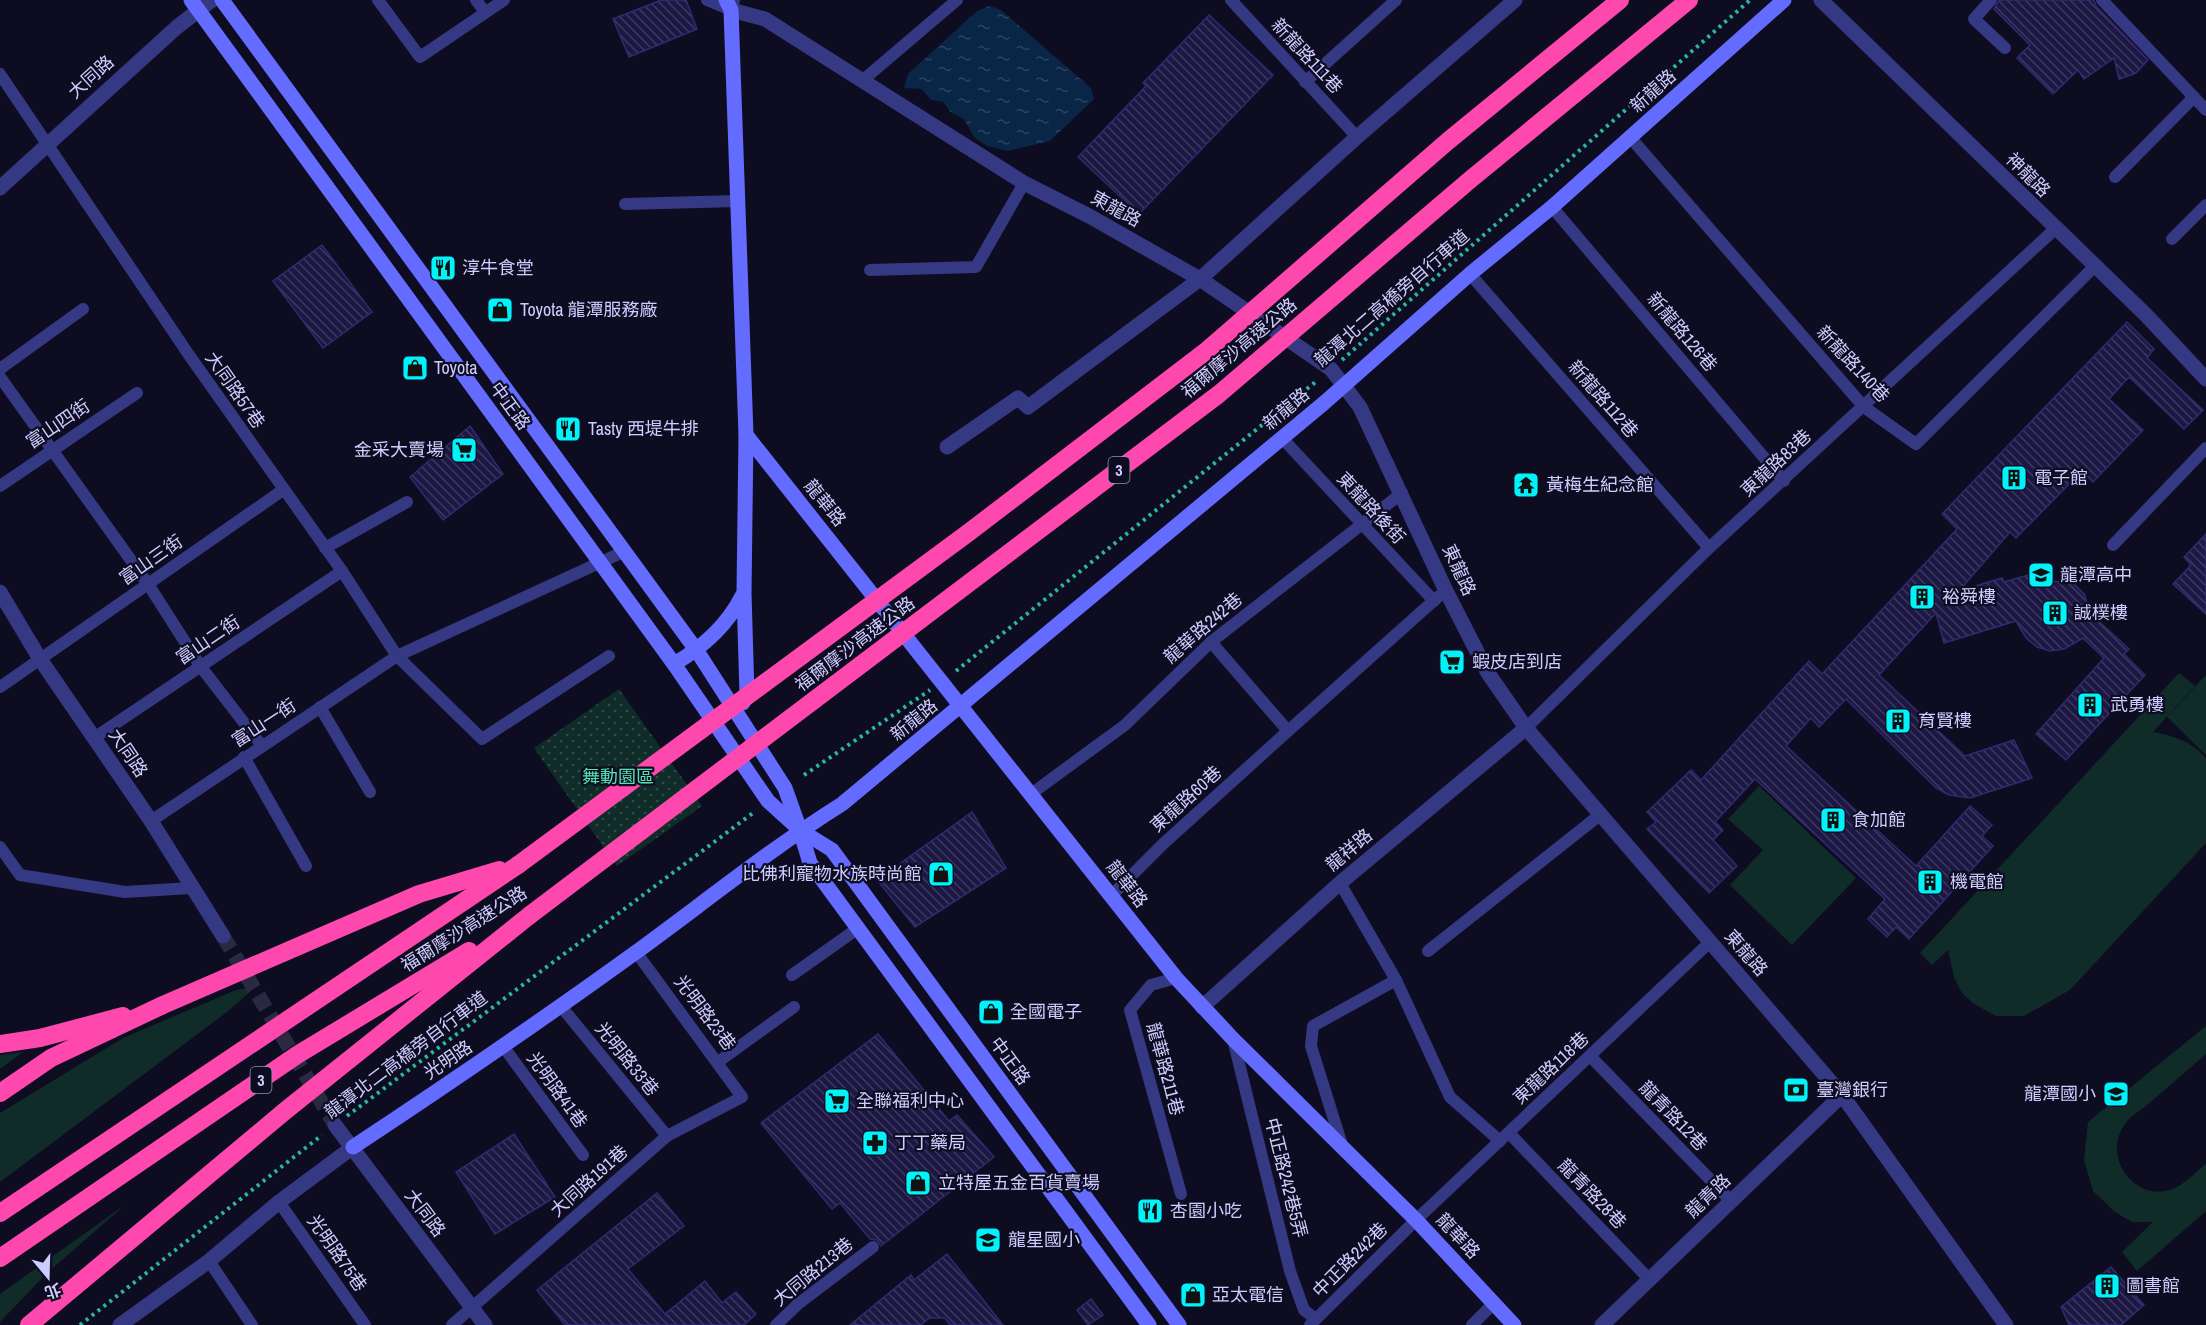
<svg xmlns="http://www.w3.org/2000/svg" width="2206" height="1325" viewBox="0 0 2206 1325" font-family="'Archivo Narrow','Noto Sans TC',sans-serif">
<defs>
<pattern id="park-dots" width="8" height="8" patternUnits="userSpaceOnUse" patternTransform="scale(1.5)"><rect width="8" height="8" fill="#0f2c28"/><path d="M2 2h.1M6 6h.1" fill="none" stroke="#314948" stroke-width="1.8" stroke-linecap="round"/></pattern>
<pattern id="water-ripples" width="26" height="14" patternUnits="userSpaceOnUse" patternTransform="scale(1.5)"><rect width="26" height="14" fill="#0a2647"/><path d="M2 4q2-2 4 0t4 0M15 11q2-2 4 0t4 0" fill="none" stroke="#2c4463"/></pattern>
<pattern id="building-back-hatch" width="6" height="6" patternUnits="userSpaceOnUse" patternTransform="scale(1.5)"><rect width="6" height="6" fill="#1d1843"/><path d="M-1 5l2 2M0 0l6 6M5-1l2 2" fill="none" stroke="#3d385f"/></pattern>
</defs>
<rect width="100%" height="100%" fill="#0e0c21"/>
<g fill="#0f2c28">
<path d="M2179,673l16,13 -42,46c21,4 38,9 53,26v85l-136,147 -46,26h-28l-22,-12 -12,-11 -8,-16 -6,-27 -16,15 -12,-12z"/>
<polygon points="2206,675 2206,755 2167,717"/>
<polygon points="1759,786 1856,878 1792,945 1730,885 1763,850 1728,819"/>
<polygon points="257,986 227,1012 0,1182 0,1113 123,1038 236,990"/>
<path d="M2206,1026v28c-20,17 -40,35 -60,52 -7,5 -17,11 -21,18 -25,34 13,83 52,63 10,-5 20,-16 29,-23v47l-69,60 -15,-19 31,-30h-21l-17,-10 -22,-21 -9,-31 4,-38z"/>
<polygon points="23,1052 0,1069 0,1055"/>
<polygon points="126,1204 45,1275 0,1322 0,1294"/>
</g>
<polygon fill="url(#park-dots)" points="619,689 702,806 617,866 534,748"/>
<polygon fill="url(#water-ripples)" points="990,6 1001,10 1091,88 1094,99 1050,141 1008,151 987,146 974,137 964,119 950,112 944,102 931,100 922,89 904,88 908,74 977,11"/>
<g fill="url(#building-back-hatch)" stroke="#312970" stroke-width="1.5">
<polygon points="661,0 686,0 697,29 629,57 613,19"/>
<polygon points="1999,0 2094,0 2096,6 2148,60 2136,73 2119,79 2114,58 2084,79 2078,70 2053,94 2017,58 2030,45 1994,9"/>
<polygon points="1209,15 1273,75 1139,214 1078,157 1146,86 1143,83"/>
<polygon points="322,245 372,312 323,348 273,281"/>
<polygon points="2127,322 2154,349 2147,358 2203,410 2184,429 2129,377 2109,399 2143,430 2093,482 2082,471 2016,538 2010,532 1959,591 2002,578 2004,582 2038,572 2046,581 2072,582 2084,594 2091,614 2129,649 2124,654 2145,675 2066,760 2036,734 2104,658 2083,638 2064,649 2050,651 2037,647 2026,638 2016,621 1944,643 1936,613 1879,675 1965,756 2014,740 2032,778 1970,798 1949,795 1936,788 1846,699 1819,727 1811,718 1786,746 1916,866 1970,806 1992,825 1982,836 1993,846 1909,939 1896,927 1887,937 1868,919 1885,899 1755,779 1715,822 1723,830 1713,840 1737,866 1709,893 1647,829 1656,822 1647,812 1691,770 1701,780 1809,661 1822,674 1957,529 1942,514"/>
<polygon points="470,426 503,474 443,520 410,477"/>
<polygon points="2206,534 2206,614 2173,584 2191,565 2184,557"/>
<polygon points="972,812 1006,868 915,927 877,880"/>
<polygon points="878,1034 949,1121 957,1115 994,1157 881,1246 877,1240 870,1239 840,1203 832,1209 761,1123"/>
<polygon points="514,1134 555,1197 495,1234 456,1172"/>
<polygon points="657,1193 684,1226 628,1269 665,1314 705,1281 722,1303 736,1292 756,1314 744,1325 565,1325 537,1290"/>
<polygon points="947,1254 1003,1325 950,1325 945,1318 929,1318 921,1325 850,1325 911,1275 914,1280"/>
<polygon points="2111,1267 2144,1305 2121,1325 2069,1325 2061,1307"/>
<polygon points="1091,1299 1103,1315 1088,1325 1077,1310"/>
</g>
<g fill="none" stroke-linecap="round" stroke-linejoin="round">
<polyline stroke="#2b2942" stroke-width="15" stroke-dasharray="15 8" stroke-linecap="butt" points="223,936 335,1125"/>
<g stroke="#29b7a3" stroke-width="4" stroke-dasharray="3 4.5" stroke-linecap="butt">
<polyline points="1342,360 1750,0"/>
<polyline points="956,671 1318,380"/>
<polyline points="804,775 930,690"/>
<polyline points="347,1116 753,813"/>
<polyline points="80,1325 322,1135"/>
</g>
<g stroke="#353882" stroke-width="12">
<polyline points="378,0 420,57 504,0"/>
<polyline points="476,0 485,12"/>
<polyline points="707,0 731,10 734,0"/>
<polyline points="1231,0 1357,137"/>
<polyline points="1991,0 1974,19 2005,48"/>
<polyline points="2102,0 2206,110"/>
<polyline points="0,74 189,355 342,571 397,656 482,739 609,656"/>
<polyline points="863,80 957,0"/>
<polyline points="1305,82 1396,0"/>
<polyline points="1630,137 1864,407 1916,444 2095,266"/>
<polyline points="2115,177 2194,97"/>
<polyline points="625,204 737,201"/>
<polyline points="1552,207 1784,481"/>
<polyline points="2172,239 2206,205"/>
<polyline points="870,270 976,267 1024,183"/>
<polyline points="1470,274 1709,548"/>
<polyline points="0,369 83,309"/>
<polyline points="0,377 148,584 201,667 262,746"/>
<polyline points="1282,438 1434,601"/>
<polyline points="0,486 137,393"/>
<polyline points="2113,545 2206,448"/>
<polyline points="325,548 407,502"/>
<polyline points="0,687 283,490"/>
<polyline points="320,707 370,792"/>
<polyline points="1526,728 1709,548 2055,229"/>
<polyline points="1288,731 1439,596"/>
<polyline points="94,738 342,571"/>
<polyline points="244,757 306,866"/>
<polyline points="1031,794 1125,725 1211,642 1402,493"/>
<polyline points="151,821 397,656 623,552"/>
<polyline points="0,847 20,875 125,892 191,888"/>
<polyline points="1340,883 1396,980 1450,1097 1500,1141"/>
<polyline points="1111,896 1163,844 1288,731 1211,642"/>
<polyline points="1428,951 1601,814"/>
<polyline points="792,975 857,929"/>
<polyline points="1176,978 1151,985 1130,1010 1181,1194"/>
<polyline points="560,1005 667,1136"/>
<polyline points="1233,1039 1290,1271 1304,1310 1316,1319"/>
<polyline points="503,1046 583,1155"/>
<polyline points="1590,1056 1731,1201"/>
<polyline points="718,1062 794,1007"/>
<polyline points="1509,1133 1649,1279"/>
<polyline points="1342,1145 1311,1046 1313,1026 1396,980"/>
<polyline points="279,1202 365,1325"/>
<polyline points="209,1261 252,1325"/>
<polyline points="452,1325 667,1136 742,1097 636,952"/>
<polyline points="776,1325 798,1304 873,1247"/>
<polyline points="1310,1325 1416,1220 1710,942"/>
<polyline points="1472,1325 1494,1303"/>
</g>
<g stroke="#353882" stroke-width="15">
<polyline points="1821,0 2147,316 2206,379"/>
<polyline points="731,10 765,19 1024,183 1091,217 1200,279 1331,369 1360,407 1446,591 1488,673 1526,728 1842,1095 2006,1325"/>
<polyline points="0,188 177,27 212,0"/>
<polyline points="947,447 1018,398 1028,407 1200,279 1357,137 1515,0"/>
<polyline points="0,592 40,659 151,821 223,936"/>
<polyline points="1202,1007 1340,883 1526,728"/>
<polyline points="335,1125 485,1325"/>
<polyline points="120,1325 209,1261 279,1202 353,1147"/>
<polyline points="1602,1325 1842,1095"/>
</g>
<g stroke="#646cff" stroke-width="15">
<polyline points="191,0 674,664 768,801 800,830 810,863 1149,1325"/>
<polyline points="222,0 697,651 785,788 800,830 832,850 1179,1325"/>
<polyline points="726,0 731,10 746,435 744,593 747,695 743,703"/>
<polyline points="746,435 1176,978 1233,1039 1416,1220 1514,1325"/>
<path d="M674,664c29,-17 53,-38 68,-68"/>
<path d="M353,1147c97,-64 192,-129 286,-197 67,-49 133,-102 203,-146l482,-401 146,-129 82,-67 232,-207"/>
</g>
<g stroke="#ff48ae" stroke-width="18">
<polyline points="0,1044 40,1038 123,1016"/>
<polyline points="0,1093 51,1058 163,1005 419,894 499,870"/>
<polyline points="0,1213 518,865"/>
<polyline points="0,1258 297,1055 469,951"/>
<polyline points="29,1325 285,1111 530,915"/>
</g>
<g stroke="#ff48ae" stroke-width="18">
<polyline points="518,865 968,533 1205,352 1448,141 1620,0"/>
<polyline points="530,915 1219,394 1471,179 1689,0"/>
</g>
</g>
<defs>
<symbol id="restaurant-square" viewBox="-11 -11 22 22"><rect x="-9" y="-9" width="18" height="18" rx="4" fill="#00f3f8" stroke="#0e0c21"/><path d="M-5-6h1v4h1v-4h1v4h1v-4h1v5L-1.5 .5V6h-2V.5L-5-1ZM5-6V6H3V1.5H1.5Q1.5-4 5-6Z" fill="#111"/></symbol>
<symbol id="shop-square" viewBox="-11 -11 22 22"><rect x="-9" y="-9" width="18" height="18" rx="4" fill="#00f3f8" stroke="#0e0c21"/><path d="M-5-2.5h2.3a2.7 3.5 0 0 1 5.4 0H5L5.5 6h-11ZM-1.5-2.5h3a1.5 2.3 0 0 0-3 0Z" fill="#111"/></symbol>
<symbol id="supermarket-square" viewBox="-11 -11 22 22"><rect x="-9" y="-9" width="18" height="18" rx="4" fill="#00f3f8" stroke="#0e0c21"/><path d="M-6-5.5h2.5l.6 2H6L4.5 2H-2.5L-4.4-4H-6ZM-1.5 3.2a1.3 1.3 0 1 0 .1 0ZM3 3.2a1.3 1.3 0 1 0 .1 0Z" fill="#111"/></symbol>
<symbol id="building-square" viewBox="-11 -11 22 22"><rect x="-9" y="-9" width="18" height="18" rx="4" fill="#00f3f8" stroke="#0e0c21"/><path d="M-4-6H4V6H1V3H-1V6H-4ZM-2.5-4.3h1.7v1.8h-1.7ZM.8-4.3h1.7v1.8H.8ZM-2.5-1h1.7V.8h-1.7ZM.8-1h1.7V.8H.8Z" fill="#111"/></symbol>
<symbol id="temple-square" viewBox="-11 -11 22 22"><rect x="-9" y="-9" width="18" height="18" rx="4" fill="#00f3f8" stroke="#0e0c21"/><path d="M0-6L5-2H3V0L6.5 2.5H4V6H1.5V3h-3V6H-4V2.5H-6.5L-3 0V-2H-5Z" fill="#111"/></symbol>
<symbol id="school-square" viewBox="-11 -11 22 22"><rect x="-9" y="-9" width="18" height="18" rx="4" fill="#00f3f8" stroke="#0e0c21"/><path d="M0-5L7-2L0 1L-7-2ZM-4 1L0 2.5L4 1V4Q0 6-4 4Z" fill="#111"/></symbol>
<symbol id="bank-square" viewBox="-11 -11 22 22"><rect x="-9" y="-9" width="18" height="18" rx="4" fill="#00f3f8" stroke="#0e0c21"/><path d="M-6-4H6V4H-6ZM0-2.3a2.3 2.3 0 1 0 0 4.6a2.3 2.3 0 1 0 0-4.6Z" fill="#111"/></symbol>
<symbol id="pharmacy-square" viewBox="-11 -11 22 22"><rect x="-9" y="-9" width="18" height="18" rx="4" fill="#00f3f8" stroke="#0e0c21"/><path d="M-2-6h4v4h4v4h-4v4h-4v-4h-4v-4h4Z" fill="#111"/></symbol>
</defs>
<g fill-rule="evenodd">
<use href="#restaurant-square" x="428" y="253" width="30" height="30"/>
<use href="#shop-square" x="485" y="295" width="30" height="30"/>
<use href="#shop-square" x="400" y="353" width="30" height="30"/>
<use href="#restaurant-square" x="553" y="414" width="30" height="30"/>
<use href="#supermarket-square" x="449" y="435" width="30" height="30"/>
<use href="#building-square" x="1999" y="463" width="30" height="30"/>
<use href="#temple-square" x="1511" y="470" width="30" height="30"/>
<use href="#school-square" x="2026" y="560" width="30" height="30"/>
<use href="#building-square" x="1907" y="582" width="30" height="30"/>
<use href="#building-square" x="2040" y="598" width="30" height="30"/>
<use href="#supermarket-square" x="1437" y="647" width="30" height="30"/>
<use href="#building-square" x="2075" y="690" width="30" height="30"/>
<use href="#building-square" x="1883" y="706" width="30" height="30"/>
<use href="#building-square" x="1818" y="805" width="30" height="30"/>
<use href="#shop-square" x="926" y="859" width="30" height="30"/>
<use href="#building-square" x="1915" y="867" width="30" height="30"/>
<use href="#shop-square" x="976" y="997" width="30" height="30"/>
<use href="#bank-square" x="1781" y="1075" width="30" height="30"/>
<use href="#school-square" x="2101" y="1079" width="30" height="30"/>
<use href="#supermarket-square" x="822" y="1086" width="30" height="30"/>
<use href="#pharmacy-square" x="860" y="1128" width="30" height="30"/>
<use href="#shop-square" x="903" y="1168" width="30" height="30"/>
<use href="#restaurant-square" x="1135" y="1196" width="30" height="30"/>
<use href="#school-square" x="973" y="1225" width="30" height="30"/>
<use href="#building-square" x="2092" y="1271" width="30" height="30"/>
<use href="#shop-square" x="1178" y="1280" width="30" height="30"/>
</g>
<g text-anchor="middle" stroke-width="4.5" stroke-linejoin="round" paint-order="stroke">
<g fill="#0e0c21" stroke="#9493bc" stroke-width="1.5">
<rect x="1108.5" y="457" width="21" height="26" rx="4.5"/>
<rect x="250.5" y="1067" width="21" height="26" rx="4.5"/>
</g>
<g font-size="16" font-weight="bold" fill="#cecdff">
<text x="1119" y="476">3</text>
<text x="261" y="1086">3</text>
</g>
<g font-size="18" fill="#cecdff" stroke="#0e0c21">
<text transform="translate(1307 56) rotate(47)" y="6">新龍路111巷</text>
<text transform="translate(91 77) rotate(-42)" y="6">大同路</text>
<text transform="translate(1653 91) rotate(-42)" y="6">新龍路</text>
<text transform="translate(2028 175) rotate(45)" y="6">神龍路</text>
<text transform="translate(1116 209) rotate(29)" y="6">東龍路</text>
<text transform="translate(1392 298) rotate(-41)" y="6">龍潭北二高橋旁自行車道</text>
<text transform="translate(1682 332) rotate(50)" y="6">新龍路126巷</text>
<text transform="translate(1239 348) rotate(-40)" y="6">福爾摩沙高速公路</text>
<text transform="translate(1853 364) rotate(47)" y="6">新龍路140巷</text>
<text transform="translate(235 390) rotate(55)" y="6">大同路57巷</text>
<text transform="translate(1603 399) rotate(49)" y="6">新龍路112巷</text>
<text transform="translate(510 406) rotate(54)" y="6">中正路</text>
<text transform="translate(1286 409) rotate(-40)" y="6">新龍路</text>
<text transform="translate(58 424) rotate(-34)" y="6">富山四街</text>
<text transform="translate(1776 463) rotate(-43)" y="6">東龍路83巷</text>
<text transform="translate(825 503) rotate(51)" y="6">龍華路</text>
<text transform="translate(1371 508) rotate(47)" y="6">東龍路後街</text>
<text transform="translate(151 560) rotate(-35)" y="6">富山三街</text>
<text transform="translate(1459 570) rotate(65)" y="6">東龍路</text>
<text transform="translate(1203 628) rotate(-41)" y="6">龍華路242巷</text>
<text transform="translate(208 640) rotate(-34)" y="6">富山二街</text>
<text transform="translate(855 644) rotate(-37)" y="6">福爾摩沙高速公路</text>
<text transform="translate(914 720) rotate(-39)" y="6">新龍路</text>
<text transform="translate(264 723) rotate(-33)" y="6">富山一街</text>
<text transform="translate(128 753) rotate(56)" y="6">大同路</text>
<text transform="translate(1186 799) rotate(-42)" y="6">東龍路60巷</text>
<text transform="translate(1349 850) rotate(-40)" y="6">龍祥路</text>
<text transform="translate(1127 884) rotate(52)" y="6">龍華路</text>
<text transform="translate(464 929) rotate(-32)" y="6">福爾摩沙高速公路</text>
<text transform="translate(1746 953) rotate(49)" y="6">東龍路</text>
<text transform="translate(705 1013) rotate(53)" y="6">光明路23巷</text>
<text transform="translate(406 1055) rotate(-37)" y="6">龍潭北二高橋旁自行車道</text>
<text transform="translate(627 1059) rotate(51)" y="6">光明路33巷</text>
<text transform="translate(448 1060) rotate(-34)" y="6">光明路</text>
<text transform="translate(1010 1061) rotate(54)" y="6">中正路</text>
<text transform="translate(1551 1068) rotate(-43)" y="6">東龍路118巷</text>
<text transform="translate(1165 1069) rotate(75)" y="6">龍華路211巷</text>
<text transform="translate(557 1090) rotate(54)" y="6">光明路41巷</text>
<text transform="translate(1673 1116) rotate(46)" y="6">龍青路12巷</text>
<text transform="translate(1286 1178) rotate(76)" y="6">中正路242巷5弄</text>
<text transform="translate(589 1181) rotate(-42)" y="6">大同路191巷</text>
<text transform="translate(1592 1194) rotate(46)" y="6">龍青路28巷</text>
<text transform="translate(1708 1196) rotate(-44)" y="6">龍青路</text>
<text transform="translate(425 1213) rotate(53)" y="6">大同路</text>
<text transform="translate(1458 1236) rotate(47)" y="6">龍華路</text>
<text transform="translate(337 1253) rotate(55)" y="6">光明路75巷</text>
<text transform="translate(1350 1260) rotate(-45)" y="6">中正路242巷</text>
<text transform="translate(813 1272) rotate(-39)" y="6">大同路213巷</text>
</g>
<g font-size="18" fill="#cecdff" stroke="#0e0c21" text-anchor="start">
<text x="462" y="274">淳牛食堂</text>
<text x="520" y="316">Toyota 龍潭服務廠</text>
<text x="434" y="374">Toyota</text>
<text x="588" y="435">Tasty 西堤牛排</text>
<text x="444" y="456" text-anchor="end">金采大賣場</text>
<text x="2034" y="484">電子館</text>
<text x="1546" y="491">黃梅生紀念館</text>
<text x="2060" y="581">龍潭高中</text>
<text x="1942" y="603">裕舜樓</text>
<text x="2074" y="619">誠樸樓</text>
<text x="1472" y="668">蝦皮店到店</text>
<text x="2110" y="711">武勇樓</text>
<text x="1918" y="727">育賢樓</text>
<text x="1852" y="826">食加館</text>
<text x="922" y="880" text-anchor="end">比佛利寵物水族時尚館</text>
<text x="1950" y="888">機電館</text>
<text x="1010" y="1018">全國電子</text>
<text x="1816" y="1096">臺灣銀行</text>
<text x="2096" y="1100" text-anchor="end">龍潭國小</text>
<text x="856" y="1107">全聯福利中心</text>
<text x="894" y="1149">丁丁藥局</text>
<text x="938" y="1189">立特屋五金百貨賣場</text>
<text x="1170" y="1217">杏園小吃</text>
<text x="1008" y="1246">龍星國小</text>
<text x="2126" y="1292">圖書館</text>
<text x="1212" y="1301">亞太電信</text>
</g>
<g font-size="18" fill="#54e4b4" stroke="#0e0c21">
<text x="618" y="783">舞動園區</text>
</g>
</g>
<g transform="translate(48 1277) rotate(161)" stroke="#0e0c21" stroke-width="4.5" paint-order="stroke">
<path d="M0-4.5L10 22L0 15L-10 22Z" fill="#cecdff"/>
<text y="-9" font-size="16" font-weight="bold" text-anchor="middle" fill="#cecdff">北</text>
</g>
</svg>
